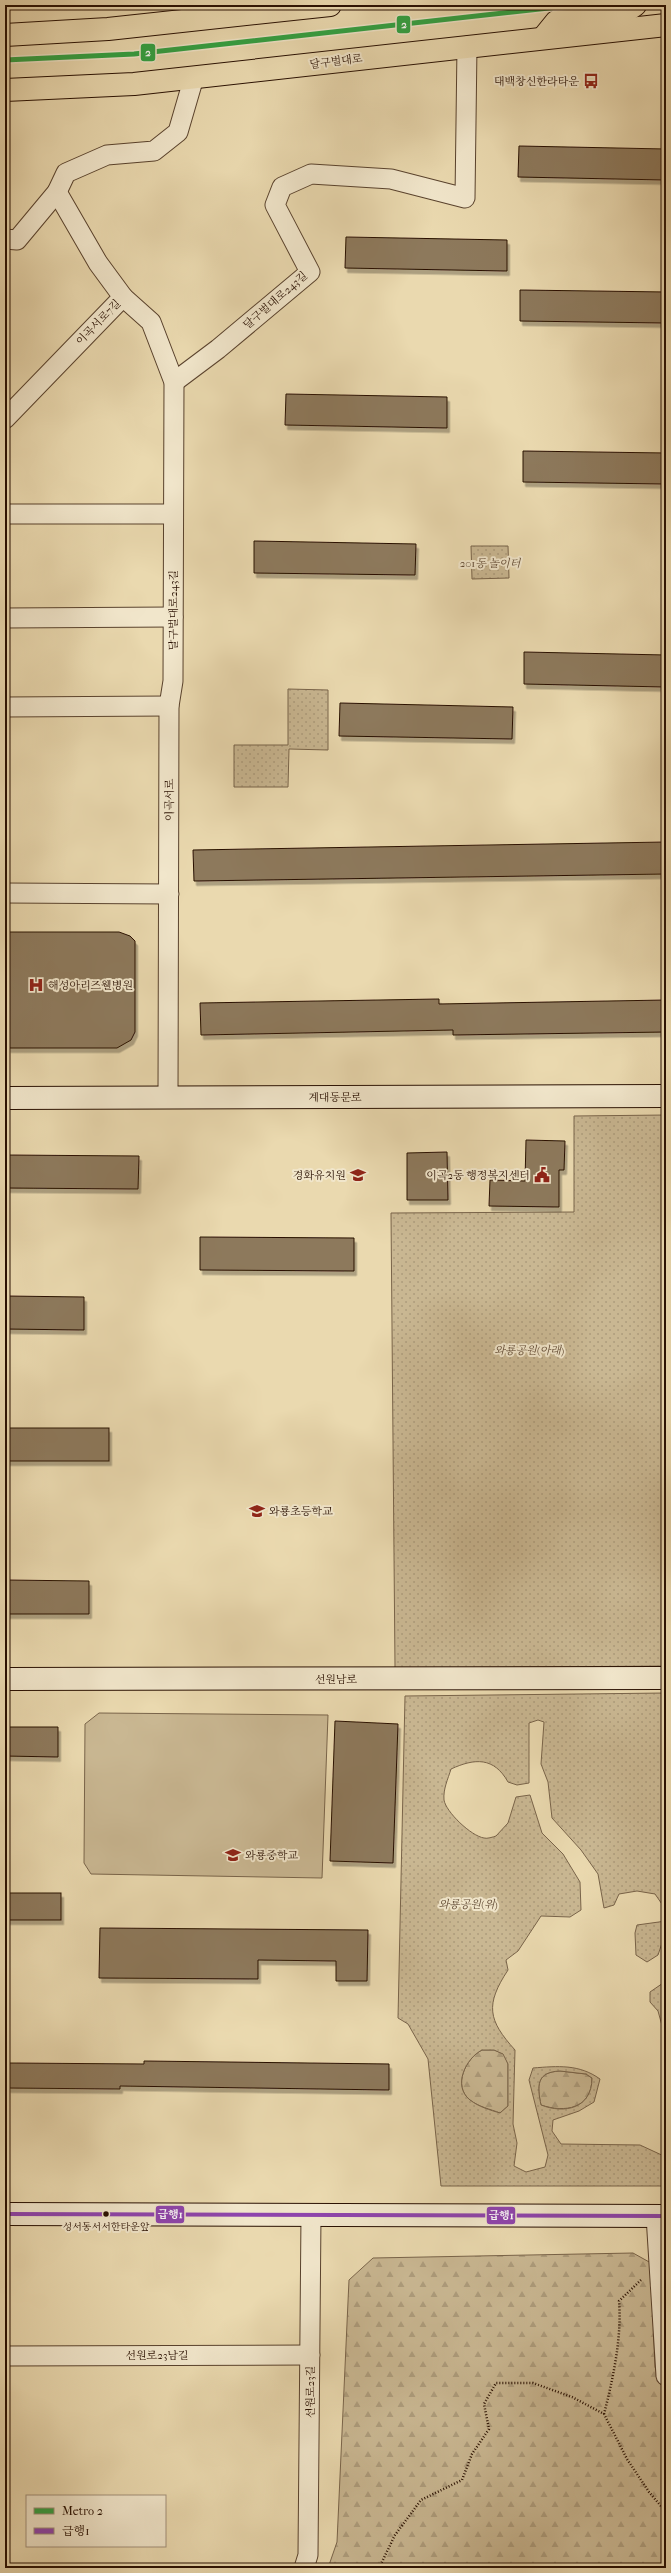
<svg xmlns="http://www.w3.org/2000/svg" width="671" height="2573" viewBox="0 0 671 2573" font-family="'IM FELL French Canon','Noto Serif KR',serif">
<defs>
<pattern id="forest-firs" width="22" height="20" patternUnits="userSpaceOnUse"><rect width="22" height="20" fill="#c9b792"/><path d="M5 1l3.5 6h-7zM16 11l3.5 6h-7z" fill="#ad9c7c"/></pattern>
<pattern id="park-dots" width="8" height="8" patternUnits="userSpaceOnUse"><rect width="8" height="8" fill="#c9b792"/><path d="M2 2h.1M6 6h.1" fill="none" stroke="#ad9c7c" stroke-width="1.8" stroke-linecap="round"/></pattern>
<filter id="shadow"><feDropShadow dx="2.5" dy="4.5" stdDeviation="0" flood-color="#0004"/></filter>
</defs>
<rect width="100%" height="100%" fill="#ead9af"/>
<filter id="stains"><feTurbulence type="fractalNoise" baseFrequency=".005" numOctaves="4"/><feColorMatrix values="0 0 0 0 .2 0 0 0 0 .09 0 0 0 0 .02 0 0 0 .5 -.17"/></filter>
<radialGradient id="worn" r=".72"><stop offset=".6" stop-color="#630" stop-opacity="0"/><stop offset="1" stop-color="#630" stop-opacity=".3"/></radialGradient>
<g fill="url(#forest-firs)" stroke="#79644a">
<path d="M482,2050h12l10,4 4,10v42l-8,7c-10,-4 -21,-6 -30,-13 -18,-14 -4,-42 12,-50z"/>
<path d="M560,2071l26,3 6,4c0,31 -27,35 -51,27 -4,-19 -5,-33 19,-34z"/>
<polygon points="633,2253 651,2263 655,2367 666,2398 666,2568 328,2568 337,2542 349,2280 373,2258"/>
</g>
<g fill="url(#park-dots)" stroke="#79644a" fill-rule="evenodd">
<polygon points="471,546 508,546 509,578 472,579"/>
<polygon points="288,689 328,690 328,750 289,749 288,787 234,787 234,745 288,745"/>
<polygon points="666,1115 666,1666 395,1668 391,1213 574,1212 574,1116"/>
<path d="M666,1693v217l-11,-16 -18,-3 -18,3 -5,11 -10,3 -6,-34 -17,-24 -29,-32 -4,-36 -7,-18 3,-42 -6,-2 -9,3v60l-12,2 -9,-3c-14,-25 -33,-24 -57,-13 -3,10 -8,20 -7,31 2,12 27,36 40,38 3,1 9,-1 12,-2l12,-13 8,-26 14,-2 12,38 21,21 17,28 1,28 -11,7 -29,-1 -23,35 -12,9 2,10c-23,35 -20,50 7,80l-2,74 4,19 -3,23 12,6 19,-5 3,-12 -19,-75 4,-12c25,-2 46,-4 67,11l-6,23 -15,9 -26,9 -1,11 9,13 79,1 26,12v29h-225l-13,-127 -20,-35 -10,-6 7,-322zM482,2050h12l9,4 5,10v42l-8,7c-10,-3 -21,-6 -30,-13 -18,-14 -4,-42 12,-50zM560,2071l26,3 6,4c0,31 -28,36 -51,27 -4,-19 -5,-33 19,-34z"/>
<polygon points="666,1921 666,1943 662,1943 658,1955 647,1962 636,1955 635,1933 637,1925"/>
<polygon points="666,1981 666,2040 658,2011 650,2002 650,1992"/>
</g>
<polygon fill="#c9b792" stroke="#79644a" points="99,1713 328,1715 322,1878 91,1874 84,1863 85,1724"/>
<g fill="#8d795c" stroke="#291002" filter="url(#shadow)">
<polygon points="519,146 666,149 666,180 518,177"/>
<polygon points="346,237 507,240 507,271 345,268"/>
<polygon points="520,290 666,292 666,323 520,321"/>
<polygon points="286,394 447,397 447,428 285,425"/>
<polygon points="523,451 666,453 666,484 523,482"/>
<polygon points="254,541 416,544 415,575 254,573"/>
<polygon points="524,652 666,655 666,687 524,684"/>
<polygon points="340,703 513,707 512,739 339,736"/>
<polygon points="666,842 666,874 194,881 193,850"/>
<polygon points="9,932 119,932 130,936 135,941 135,1032 131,1040 117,1048 8,1048"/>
<polygon points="439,999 439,1004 666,1000 666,1032 453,1035 453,1030 201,1035 200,1003"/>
<polygon points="526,1140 565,1141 564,1170 559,1170 559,1207 489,1206 490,1180 525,1181"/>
<polygon points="447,1152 448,1200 407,1200 407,1153"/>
<polygon points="5,1155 139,1156 138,1189 5,1188"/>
<polygon points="200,1237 354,1238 354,1271 200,1270"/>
<polygon points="5,1296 84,1297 84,1330 5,1329"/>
<rect x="5" y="1428" width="104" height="33"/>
<polygon points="5,1580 89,1581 89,1614 5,1614"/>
<polygon points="335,1721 398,1724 393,1863 330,1861"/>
<polygon points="5,1727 58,1727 58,1757 5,1756"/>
<rect x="5" y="1893" width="56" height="27"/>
<polygon points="100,1928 368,1930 367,1981 336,1981 336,1961 258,1960 258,1979 99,1978"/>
<polygon points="144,2061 389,2064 389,2090 120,2086 120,2089 8,2088 9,2063 144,2064"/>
</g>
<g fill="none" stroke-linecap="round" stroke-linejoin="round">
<defs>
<g id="street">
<polyline points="5,239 17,240 57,192 66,173 107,155 154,151 178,132 194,77"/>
<polyline points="123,297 151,322 174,382 173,681 169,706 168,1097"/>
<polyline points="174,382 218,349 310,272 275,205 282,187 311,174 391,179 465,198 467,46"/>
<polyline points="5,419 123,297 98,263 57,192"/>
<polyline points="5,514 173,514"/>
<polyline points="5,618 173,617"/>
<polyline points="5,707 169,706"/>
<polyline points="5,893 169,894"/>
<polyline points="656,2216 666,2376"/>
<polyline points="5,2356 310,2355"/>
<polyline points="304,2568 308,2555 311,2215"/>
</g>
<g id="secondary">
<polyline points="5,1098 666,1096"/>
<polyline points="5,1679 666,1678"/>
<polyline points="5,2214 666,2216"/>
</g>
<g id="primary">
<polyline points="5,35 108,29 330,5"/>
<polyline points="543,38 556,22 565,16 629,9 635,5"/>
<polyline points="5,90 134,84 666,25"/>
</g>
</defs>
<use href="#street" stroke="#59422d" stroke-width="21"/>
<use href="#secondary" stroke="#291002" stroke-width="24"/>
<use href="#primary" stroke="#291002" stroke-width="24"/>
<g stroke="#291002" stroke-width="2.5" stroke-dasharray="1 2" stroke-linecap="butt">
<path d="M604,2414c9,-35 18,-77 15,-113l22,-21"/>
<polyline points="379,2568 395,2535 421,2500 462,2480 472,2454 489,2429 484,2404 496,2383 533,2383 572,2397 604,2414 627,2459 649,2492 666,2512"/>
</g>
<use href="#street" stroke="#f1e6cb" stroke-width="19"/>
<use href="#secondary" stroke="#f1e6cb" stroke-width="22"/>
<use href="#primary" stroke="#ead9af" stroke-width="22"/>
<defs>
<polyline id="bus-1" points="5,2214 666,2216"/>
</defs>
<use href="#bus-1" stroke="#f1e6cb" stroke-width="7"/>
<use href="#bus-1" stroke="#8e44ad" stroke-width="4"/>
<defs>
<polyline id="metro-1" points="5,60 134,54 576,5"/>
</defs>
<use href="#metro-1" stroke="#f1e6cb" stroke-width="8"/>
<use href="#metro-1" stroke="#32a243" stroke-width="5"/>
</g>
<defs>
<symbol id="bus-bare" viewBox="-9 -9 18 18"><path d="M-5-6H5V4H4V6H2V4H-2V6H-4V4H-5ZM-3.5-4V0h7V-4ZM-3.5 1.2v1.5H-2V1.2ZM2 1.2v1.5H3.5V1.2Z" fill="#8f2418" stroke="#f1e6cb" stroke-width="2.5" paint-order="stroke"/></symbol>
<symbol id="hospital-bare" viewBox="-9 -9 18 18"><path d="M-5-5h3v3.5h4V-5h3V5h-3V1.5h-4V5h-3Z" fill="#8f2418" stroke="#f1e6cb" stroke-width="2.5" paint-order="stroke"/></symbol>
<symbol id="school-bare" viewBox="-9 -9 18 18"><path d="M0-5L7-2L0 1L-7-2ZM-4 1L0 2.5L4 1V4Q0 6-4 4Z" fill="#8f2418" stroke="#f1e6cb" stroke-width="2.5" paint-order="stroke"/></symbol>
<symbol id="civic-bare" viewBox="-9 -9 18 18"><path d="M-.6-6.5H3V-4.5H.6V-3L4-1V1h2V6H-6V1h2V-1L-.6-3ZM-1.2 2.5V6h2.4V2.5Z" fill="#8f2418" stroke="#f1e6cb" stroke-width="2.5" paint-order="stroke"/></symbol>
</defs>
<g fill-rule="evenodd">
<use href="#bus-bare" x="580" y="70" width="22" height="22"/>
<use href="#hospital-bare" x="25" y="974" width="22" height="22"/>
<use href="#school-bare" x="347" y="1164" width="22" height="22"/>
<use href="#civic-bare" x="531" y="1164" width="22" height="22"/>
<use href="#school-bare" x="246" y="1500" width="22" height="22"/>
<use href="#school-bare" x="222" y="1844" width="22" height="22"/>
</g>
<circle fill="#291002" stroke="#f1e6cb" stroke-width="1.5" cx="106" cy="2214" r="3.5"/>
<g text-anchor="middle" stroke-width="4" stroke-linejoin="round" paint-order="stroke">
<g font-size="10" fill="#291002" stroke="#f1e6cb">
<text x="106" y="2230">성서동서서한타운앞</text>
</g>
<g font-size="11" fill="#291002" stroke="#f1e6cb">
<text transform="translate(336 61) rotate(-7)" y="4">달구벌대로</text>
<text transform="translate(275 300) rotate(-41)" y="4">달구벌대로243길</text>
<text transform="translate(98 322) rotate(-46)" y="4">이곡서로7길</text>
<text transform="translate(173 610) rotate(-90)" y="4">달구벌대로243길</text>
<text transform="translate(169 800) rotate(-90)" y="4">이곡서로</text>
<text x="335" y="1101">계대동문로</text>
<text x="336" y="1683">선원남로</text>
<text x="157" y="2359">선원로23남길</text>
<text transform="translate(310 2392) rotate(-90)" y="4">선원로23길</text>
</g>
<g font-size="11" fill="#291002" stroke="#f1e6cb" text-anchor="end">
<text x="579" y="85">태백창신한라타운</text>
<text x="48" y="989" text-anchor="start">해성아리즈웰병원</text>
<text x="346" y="1179">경화유치원</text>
<text x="530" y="1179">이곡2동 행정복지센터</text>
<text x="269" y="1515" text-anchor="start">와룡초등학교</text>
<text x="245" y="1859" text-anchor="start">와룡중학교</text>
</g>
<g font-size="11" font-style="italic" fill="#614a34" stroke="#f1e6cb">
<text x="490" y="567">201동 놀이터</text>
<text x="529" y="1354">와룡공원(아래)</text>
<text x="468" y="1908">와룡공원(위)</text>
</g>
</g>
<g stroke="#f1e6cb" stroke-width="1.5">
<rect x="396" y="15" width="15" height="19" rx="4" fill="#32a243"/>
<rect x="140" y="43" width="16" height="19" rx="4" fill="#32a243"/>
<rect x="155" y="2205" width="30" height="19" rx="4" fill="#8e44ad"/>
<rect x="486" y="2206" width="30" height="19" rx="4" fill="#8e44ad"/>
</g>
<g font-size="11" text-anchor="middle" font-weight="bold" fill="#fff">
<text x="404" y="28">2</text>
<text x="148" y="56">2</text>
<text x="170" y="2218">급행1</text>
<text x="501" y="2219">급행1</text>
</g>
<rect width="671" height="2573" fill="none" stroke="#ead9af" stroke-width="20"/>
<rect x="6" y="6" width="659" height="2561" fill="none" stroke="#291002" stroke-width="2"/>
<rect x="10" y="10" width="651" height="2553" fill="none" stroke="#291002"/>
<rect x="26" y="2495" width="140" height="52" fill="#f1e6cb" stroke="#a1907b"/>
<rect x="34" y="2508" width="20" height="6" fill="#32a243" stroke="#a1907b"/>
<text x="62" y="2515" font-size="12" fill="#291002">Metro 2</text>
<rect x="34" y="2528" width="20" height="6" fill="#8e44ad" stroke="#a1907b"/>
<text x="62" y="2535" font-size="12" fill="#291002">급행1</text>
<rect width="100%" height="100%" filter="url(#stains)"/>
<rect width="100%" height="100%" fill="url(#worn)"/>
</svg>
